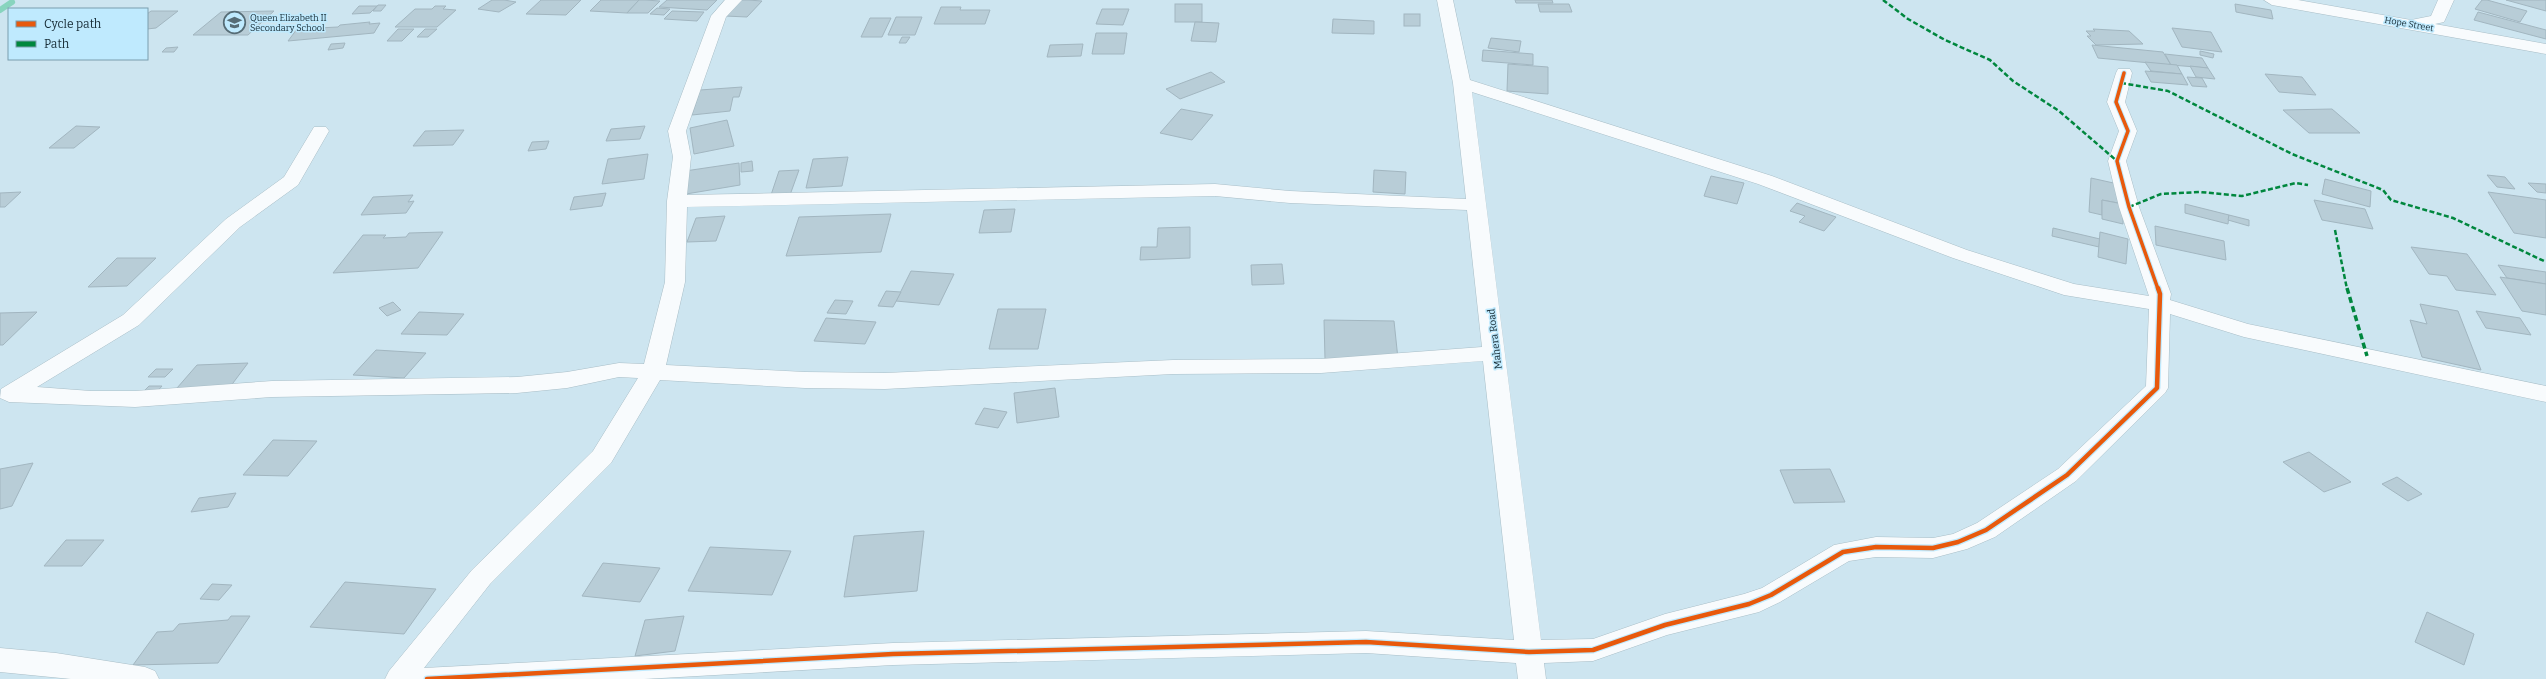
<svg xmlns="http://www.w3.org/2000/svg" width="2546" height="679" viewBox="0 0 2546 679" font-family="Bitter,serif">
<rect width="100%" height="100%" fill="#cde5f0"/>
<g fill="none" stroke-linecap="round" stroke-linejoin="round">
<polyline stroke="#88d4be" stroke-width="6" points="0,10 12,2"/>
</g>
<g fill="#b8cdd7" stroke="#a2b6c0">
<polygon points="492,0 504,0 516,2 499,12 478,9"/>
<polygon points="541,0 581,0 566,15 526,14"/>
<polygon points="601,0 639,0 627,13 590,11"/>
<polygon points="639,0 645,0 660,1 648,13 627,13"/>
<polygon points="667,0 717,0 707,10 659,7"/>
<polygon points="740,0 748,0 762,1 747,17 725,16"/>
<polygon points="1515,0 1552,0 1553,3 1516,3"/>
<polygon points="2482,0 2487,0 2527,11 2520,22 2475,9"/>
<polygon points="2506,0 2546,0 2546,11"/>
<rect x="1175" y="4" width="27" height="18"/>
<polygon points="1538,4 1569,4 1572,12 1540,12"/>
<polygon points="2235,4 2271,10 2273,19 2236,12"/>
<polygon points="378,5 386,5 381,11 373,11"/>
<polygon points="359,6 377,6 370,13 352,14"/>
<polygon points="435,6 446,6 443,9 456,10 437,27 395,27 415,9 432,9"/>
<polygon points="941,7 961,7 960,10 990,10 985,24 934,24"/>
<polygon points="657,8 670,9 664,15 650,14"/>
<polygon points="1102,9 1129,9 1123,25 1096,24"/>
<polygon points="151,11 178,11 156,28 147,29 147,14"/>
<polygon points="274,11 248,35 193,35 221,12"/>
<polygon points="672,11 704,12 697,21 664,19"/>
<polygon points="2478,12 2546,30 2546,39 2474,20"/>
<rect x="1404" y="14" width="16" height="12"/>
<polygon points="896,17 922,17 915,35 888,35"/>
<polygon points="870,18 891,18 882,37 861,37"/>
<polygon points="1333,19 1374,21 1374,34 1332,33"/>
<polygon points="370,22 369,24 380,23 374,33 288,41 297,29 338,27 340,25"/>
<polygon points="1195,22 1219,23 1216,42 1191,41"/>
<polygon points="2172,28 2211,32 2222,52 2182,47"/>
<polygon points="398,29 414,29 402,41 387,41"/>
<polygon points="425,29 437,29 428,37 417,37"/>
<polygon points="2093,29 2129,31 2143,44 2096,45 2087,36 2091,36 2086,31 2095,31"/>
<polygon points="1096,33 1127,33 1124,54 1092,54"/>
<polygon points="902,37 910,37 906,43 899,43"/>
<polygon points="1491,38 1521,41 1519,52 1488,48"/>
<polygon points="345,43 343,48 328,50 331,44"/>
<polygon points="1083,44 1081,56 1047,57 1050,45"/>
<polygon points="2092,45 2163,52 2171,65 2098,58"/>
<polygon points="178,47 174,52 162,52 166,48"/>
<polygon points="1483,50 1533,54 1533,65 1482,61"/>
<polygon points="2200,51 2214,54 2213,58 2200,55"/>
<polygon points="2165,54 2202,58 2208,68 2171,65"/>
<polygon points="2145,62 2177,65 2182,74 2151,71"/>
<polygon points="1508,64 1548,67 1548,94 1507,91"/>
<polygon points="2190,66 2208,68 2215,79 2196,77"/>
<polygon points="2145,71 2182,74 2188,85 2151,82"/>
<polygon points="1211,72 1225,82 1180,99 1166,89"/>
<polygon points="2265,74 2302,77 2316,95 2279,92"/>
<polygon points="2187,77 2202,78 2207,87 2192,86"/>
<polygon points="742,87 739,97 733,97 730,111 692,115 700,90"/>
<polygon points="1181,109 1213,115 1192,140 1160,133"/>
<polygon points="2332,109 2360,133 2309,133 2283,110"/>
<polygon points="727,120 734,146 694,154 690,128"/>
<polygon points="76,126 100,127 74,148 49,148"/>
<polygon points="645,126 640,139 606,141 611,129"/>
<polygon points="464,130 453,145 413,146 425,131"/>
<polygon points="549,141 546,149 528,151 532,142"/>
<polygon points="648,154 644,179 602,184 608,159"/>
<polygon points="848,157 842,186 806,188 813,159"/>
<polygon points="752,161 753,171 741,172 741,163"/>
<polygon points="739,163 740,185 686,194 685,171"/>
<polygon points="799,170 790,195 771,195 779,171"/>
<polygon points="1374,170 1406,172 1405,194 1373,192"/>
<polygon points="2487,175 2505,177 2515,189 2497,187"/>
<polygon points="1711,176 1744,183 1737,204 1704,196"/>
<polygon points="2091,178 2118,184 2118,203 2102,200 2102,215 2089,212"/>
<polygon points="2325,179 2371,191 2370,207 2322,194"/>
<polygon points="2528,183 2546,184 2546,193 2537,192"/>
<polygon points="21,192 5,207 0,207 0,193"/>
<polygon points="2488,192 2546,200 2546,238 2514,233"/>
<polygon points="606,193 602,206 570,210 574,197"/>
<polygon points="413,195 408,202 414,201 406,213 361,215 373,197"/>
<polygon points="2102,200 2123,204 2123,224 2102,219"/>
<polygon points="2314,200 2365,209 2373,229 2322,220"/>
<polygon points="1797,203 1836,217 1824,231 1799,222 1805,216 1790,211"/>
<polygon points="2185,204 2229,215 2228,224 2185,213"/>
<polygon points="1015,209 1011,232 979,233 984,210"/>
<polygon points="891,214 881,252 786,256 799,217"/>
<polygon points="2229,215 2249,220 2249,226 2228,220"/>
<polygon points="725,216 716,241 687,242 696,218"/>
<polygon points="2155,226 2224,241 2226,260 2156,245"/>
<polygon points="1190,227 1190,258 1140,260 1141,247 1157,247 1158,228"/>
<polygon points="2053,228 2100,239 2099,247 2052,236"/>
<polygon points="443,232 418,268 333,273 363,235 386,235 383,238 406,237 409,233"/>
<polygon points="2100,232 2128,239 2126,264 2098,257"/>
<polygon points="2411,247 2467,254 2496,295 2456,290 2447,276 2429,274"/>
<polygon points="117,258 156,258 127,286 88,287"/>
<polygon points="1282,264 1284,284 1252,285 1251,265"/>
<polygon points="2498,265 2546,272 2546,284 2507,278"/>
<polygon points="911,271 954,274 939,305 896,301"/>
<polygon points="2500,277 2546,284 2546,315 2522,311"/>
<polygon points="886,291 901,292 893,307 878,306"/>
<polygon points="835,300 853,301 846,314 827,313"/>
<polygon points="393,302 401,310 387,316 379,308"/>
<polygon points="2420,304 2458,311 2481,370 2422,357 2410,320 2427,324"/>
<polygon points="998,309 1046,309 1038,349 989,349"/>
<polygon points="2476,311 2520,318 2531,335 2486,328"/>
<polygon points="37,312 3,345 0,345 0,313"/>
<polygon points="419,312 464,314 447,335 401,334"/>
<polygon points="826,318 876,322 865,344 814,341"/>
<polygon points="1324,320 1394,321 1398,359 1325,359"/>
<polygon points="376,350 426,353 404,378 353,375"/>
<polygon points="248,363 230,387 177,388 197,365"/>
<polygon points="156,369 173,369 165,377 148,377"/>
<polygon points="149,386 162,386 154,395 140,395"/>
<polygon points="1055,388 1059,417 1017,423 1014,393"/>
<polygon points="984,408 1007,412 998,428 975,424"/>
<polygon points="273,440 317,441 288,476 243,475"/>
<polygon points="2309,452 2351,482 2324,492 2283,462"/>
<polygon points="33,463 12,506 0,509 0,469"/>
<polygon points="1830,469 1845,502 1794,503 1780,470"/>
<polygon points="2397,477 2422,494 2408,501 2382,484"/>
<polygon points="236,493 228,507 191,512 199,498"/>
<polygon points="924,531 917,591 844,597 854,536"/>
<polygon points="66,540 104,540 82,566 44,566"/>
<polygon points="710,547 791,551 772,595 688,591"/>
<polygon points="603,563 660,568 640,602 582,596"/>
<polygon points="345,582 436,589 404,634 310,627"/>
<polygon points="212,584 232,585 219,600 200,599"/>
<polygon points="2427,612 2474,634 2464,665 2415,642"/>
<polygon points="231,616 250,616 218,663 133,665 157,632 173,631 179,624 228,620"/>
<polygon points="684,616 675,651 635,656 645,620"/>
</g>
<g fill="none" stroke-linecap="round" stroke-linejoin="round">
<defs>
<g id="minor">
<path d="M725,0h17l-16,17 -40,114 5,26 -4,38 528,-11 75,7 176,8 -13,-116 -16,-83h16l17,80 302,96 195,74 107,34 75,12 -30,-89 -11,-46 11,-30 -12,-29 9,-29 2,-4h12l2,4 -7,29 12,29 -11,30 13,46 32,87 -1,6 78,24 298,62v16l-302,-65 -74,-23 -2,74 -3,5 -89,88 -81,56 -28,12 -34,9 -57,-1 -27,4 -69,41 -21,10 -92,23 -74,26 -49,2 2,16h-28l-2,-16 -150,-10 -473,12 -249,14h-259l4,-8 83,-101 121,-119 45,-73 -19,-1 -52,11 -50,5 -245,4 -137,10 -126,-5 -9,-4 1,-9 122,-74 103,-96 58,-42 30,-50h12l3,4 -31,54 -58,42 -101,98 -102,62 54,4h44l137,-10 245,-4 50,-5 52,-9 25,1 21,-82 2,-81 6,-44 -5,-26 43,-115zM1472,92l286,92 195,74 111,37 85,14 -3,77 -88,83 -81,54 -24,11 -20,4 -57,-1 -42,8 -72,43 -18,6 -79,20 -72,25 -52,1zM1215,196l75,7 177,7 15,137 -161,12 -148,1 -288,13 -80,-1 -139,-7 19,-83 2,-75zM1483,361l31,279 -148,-9 -473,12 -469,25 66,-84 121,-121 49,-83 145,8 80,1 288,-15 148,-1z"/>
<polygon points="2264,0 2298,0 2411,20 2431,16 2438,0 2454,0 2444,22 2435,24 2546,44 2546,54 2272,5"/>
<polygon points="0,648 56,653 145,667 155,671 159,679 71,679 0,672"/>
</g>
</defs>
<use href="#minor" stroke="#a9bec7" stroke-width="1"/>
<use href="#minor" fill="#f8fbfd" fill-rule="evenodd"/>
<g stroke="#00873e" stroke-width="2.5" stroke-dasharray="5 2.5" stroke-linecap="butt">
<polyline points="1883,0 1908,19 1945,40 1990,60 2013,81 2059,111 2117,161"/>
<polyline points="2121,83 2168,91 2292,154 2383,190 2391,200 2453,218 2546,262"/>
<polyline points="2129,207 2161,194 2200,192 2242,196 2296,183 2308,185"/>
<polyline points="2335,230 2347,289"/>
</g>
<polyline stroke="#00873e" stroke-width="3.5" stroke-dasharray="6 3.5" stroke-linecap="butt" points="2347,288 2367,356"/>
<defs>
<polyline id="cycleway-far1" points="2124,73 2116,102 2128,131 2117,161 2129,207 2158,289"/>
<polyline id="cycleway" points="427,679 893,654 1366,642 1529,652 1593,650 1665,625 1749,604 1771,595 1843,552 1876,547 1933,548 1958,542 1986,530 2067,475 2157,388 2160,294 2158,288"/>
</defs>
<use href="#cycleway-far1" stroke="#bfeafe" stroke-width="5.5"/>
<use href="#cycleway" stroke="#bfeafe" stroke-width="7"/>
<use href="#cycleway-far1" stroke="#e8590c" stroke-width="3.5"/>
<use href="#cycleway" stroke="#e8590c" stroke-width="4.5"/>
</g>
<defs>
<symbol id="school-ring" viewBox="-11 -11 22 22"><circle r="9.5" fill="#bfeafe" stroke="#566c76" stroke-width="1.5"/><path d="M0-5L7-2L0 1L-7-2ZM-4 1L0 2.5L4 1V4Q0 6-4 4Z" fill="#566c76"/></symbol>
</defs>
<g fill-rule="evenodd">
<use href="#school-ring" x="222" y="10" width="25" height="25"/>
</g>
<g text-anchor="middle" stroke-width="3" stroke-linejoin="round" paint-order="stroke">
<g font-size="9" fill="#162b35" stroke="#bfeafe" text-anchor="start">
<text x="250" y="21">Queen Elizabeth II<tspan x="250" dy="10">Secondary School</tspan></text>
</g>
<g font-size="9" fill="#162b35" stroke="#bfeafe">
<text transform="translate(2409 24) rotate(10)" y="3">Hope Street</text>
</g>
<g font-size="10" fill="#162b35" stroke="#bfeafe">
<text transform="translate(1494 339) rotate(-97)" y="4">Mahera Road</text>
</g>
</g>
<rect x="8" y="8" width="140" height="52" fill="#bfeafe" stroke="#7b9eae"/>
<rect x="16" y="21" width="20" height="6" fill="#e8590c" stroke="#7b9eae"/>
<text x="44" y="28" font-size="12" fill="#162b35">Cycle path</text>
<rect x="16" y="41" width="20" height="6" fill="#00873e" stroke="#7b9eae"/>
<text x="44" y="48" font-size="12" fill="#162b35">Path</text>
</svg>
